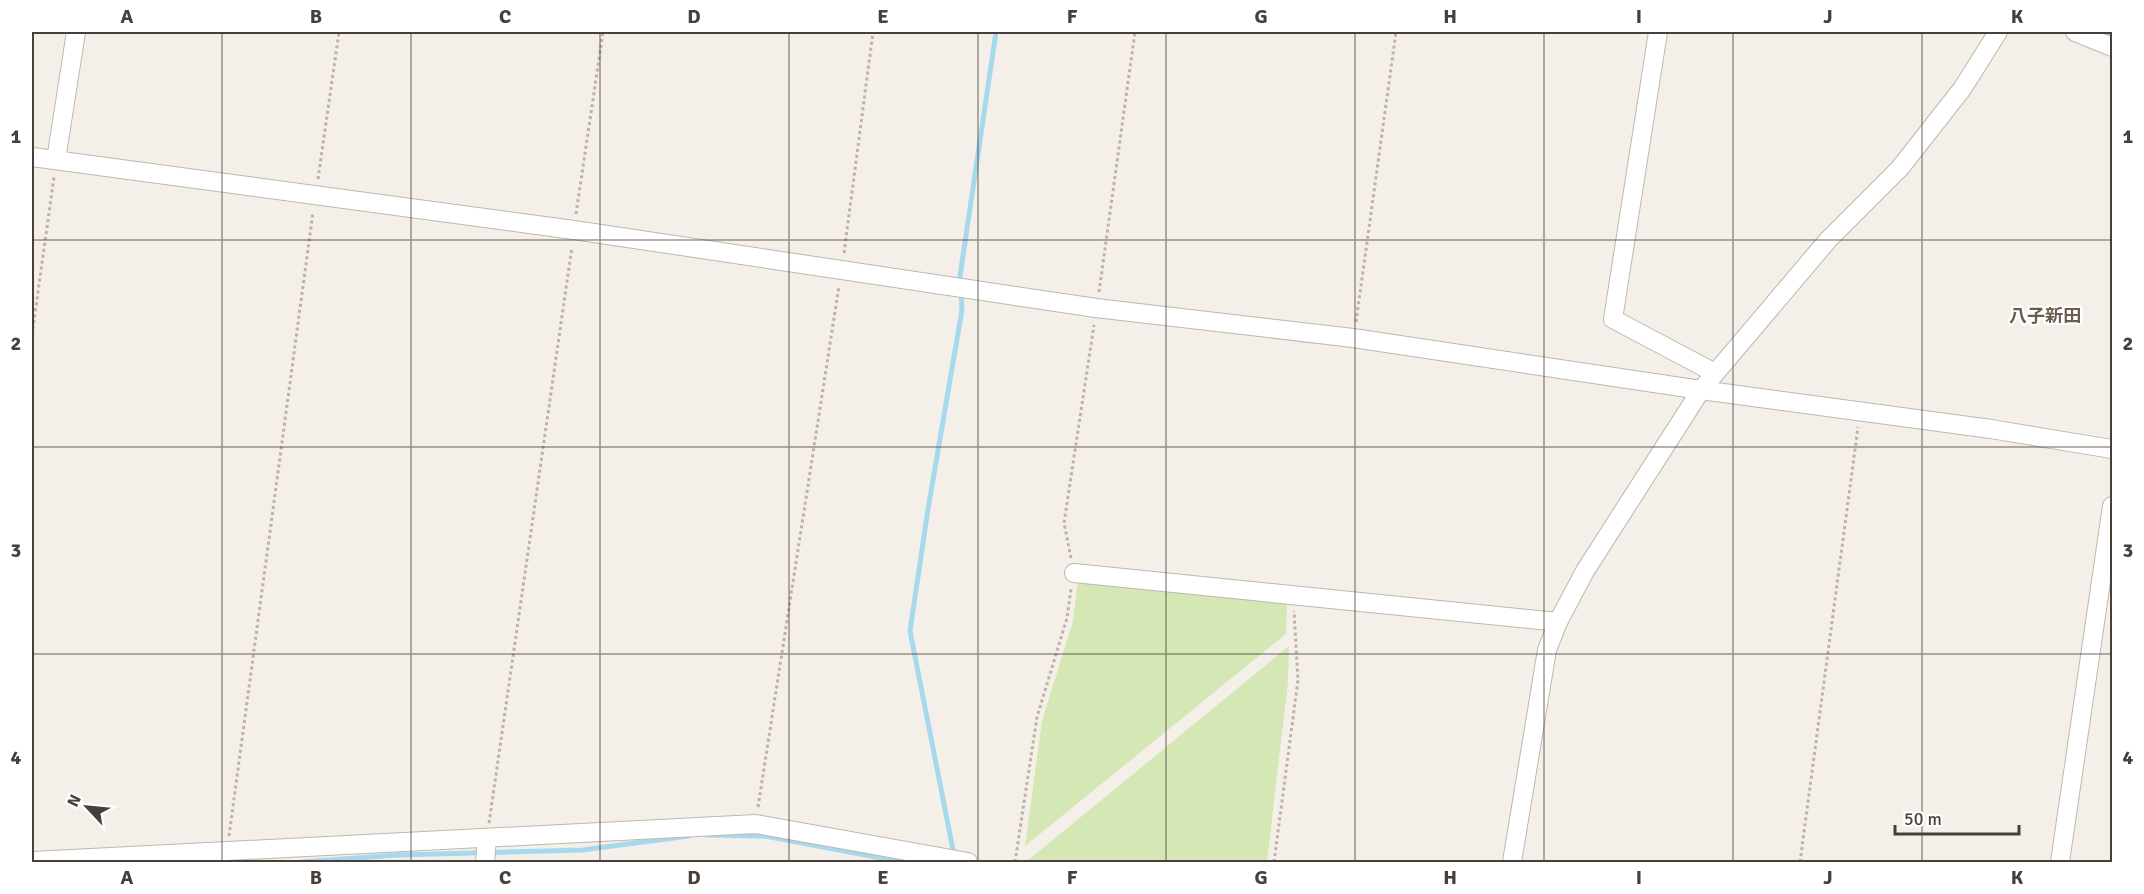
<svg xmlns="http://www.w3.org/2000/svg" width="2144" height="894" viewBox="0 0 2144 894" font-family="Signika,'Noto Sans JP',sans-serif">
<rect width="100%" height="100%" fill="#f4f0e9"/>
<g fill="#d4e7b4">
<polygon points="1078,581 1287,603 1286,634 1025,846 1042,721 1073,621"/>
<polygon points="1289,646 1288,682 1267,862 1026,862"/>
</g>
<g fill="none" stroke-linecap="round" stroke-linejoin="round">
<g stroke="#a8d8ee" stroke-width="5">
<polyline points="2102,32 2112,36"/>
<polyline points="707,835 765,836 902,862"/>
<polyline points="954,855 910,631 928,509 962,310 960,276 996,32"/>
<polyline points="302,862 398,855 582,850 689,836"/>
</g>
<defs>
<g id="minor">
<polyline points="1658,32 1613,319 1715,373"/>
<polyline points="2075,32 2112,47"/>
<polyline points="32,157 574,230 1096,308 1353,338 1701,390 1991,429 2112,449"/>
<polyline points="56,160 76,32"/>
<polyline points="1074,573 1558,622"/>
<polyline points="32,861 756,824 968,862"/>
<polyline points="485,862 487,838"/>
<polyline points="1512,862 1547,650 1558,622 1585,571 1701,390 1828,240 1900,168 1962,89 1998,32"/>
<polyline points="2060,862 2112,506"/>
</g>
</defs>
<use href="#minor" stroke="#bfb7ac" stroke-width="20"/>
<g stroke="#c1b19e" stroke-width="3" stroke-dasharray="3 3" stroke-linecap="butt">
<polyline points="318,179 339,32"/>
<polyline points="576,214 603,32"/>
<polyline points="844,253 873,32"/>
<polyline points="1099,292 1135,32"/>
<polyline points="1356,322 1396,32"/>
<polyline points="32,335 54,177"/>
<polyline points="1071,558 1064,523 1094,325"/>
<polyline points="758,807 839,286"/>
<polyline points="489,823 572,247"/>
<polyline points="229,836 313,212"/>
<polyline points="1015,862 1037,717 1067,618 1071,589"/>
<polyline points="1274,862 1298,680 1294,611"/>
<polyline points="1800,862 1858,427"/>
</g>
<use href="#minor" stroke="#fff" stroke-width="18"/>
</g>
<path fill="none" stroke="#484038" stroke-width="1.5" stroke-opacity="0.55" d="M222,32v830M411,32v830M600,32v830M789,32v830M978,32v830M1166,32v830M1355,32v830M1544,32v830M1733,32v830M1922,32v830M32,240h2080M32,447h2080M32,654h2080"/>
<g text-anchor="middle" stroke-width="4.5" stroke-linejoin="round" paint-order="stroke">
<g font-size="18" font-weight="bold" fill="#6a5d4f" stroke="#fff">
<text x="2045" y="322">八子新田</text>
</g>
</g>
<rect width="2144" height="894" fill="none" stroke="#ffffff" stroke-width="66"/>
<g transform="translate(87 807) rotate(296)" stroke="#ffffff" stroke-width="4.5" paint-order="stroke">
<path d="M0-4.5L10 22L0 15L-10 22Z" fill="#484038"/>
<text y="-9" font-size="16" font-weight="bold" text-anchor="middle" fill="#484038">N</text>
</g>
<path d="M1895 825v9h124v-9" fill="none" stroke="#484038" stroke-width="3"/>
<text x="1904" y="825" font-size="18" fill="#484038" stroke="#ffffff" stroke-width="4.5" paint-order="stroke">50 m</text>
<rect x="33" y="33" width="2078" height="828" fill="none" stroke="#484038" stroke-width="2"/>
<g font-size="20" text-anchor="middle" font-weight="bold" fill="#484038">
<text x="127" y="23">A</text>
<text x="316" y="23">B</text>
<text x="505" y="23">C</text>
<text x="694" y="23">D</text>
<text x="883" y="23">E</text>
<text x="1072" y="23">F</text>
<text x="1261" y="23">G</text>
<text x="1450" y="23">H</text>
<text x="1639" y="23">I</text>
<text x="1828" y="23">J</text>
<text x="2017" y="23">K</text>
<text x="16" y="143">1</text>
<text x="2128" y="143">1</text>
<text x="16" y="350">2</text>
<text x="2128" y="350">2</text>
<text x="16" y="557">3</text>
<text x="2128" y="557">3</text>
<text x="16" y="764">4</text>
<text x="2128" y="764">4</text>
<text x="127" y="884">A</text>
<text x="316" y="884">B</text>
<text x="505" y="884">C</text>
<text x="694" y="884">D</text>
<text x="883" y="884">E</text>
<text x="1072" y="884">F</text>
<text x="1261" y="884">G</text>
<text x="1450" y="884">H</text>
<text x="1639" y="884">I</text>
<text x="1828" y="884">J</text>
<text x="2017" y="884">K</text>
</g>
</svg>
